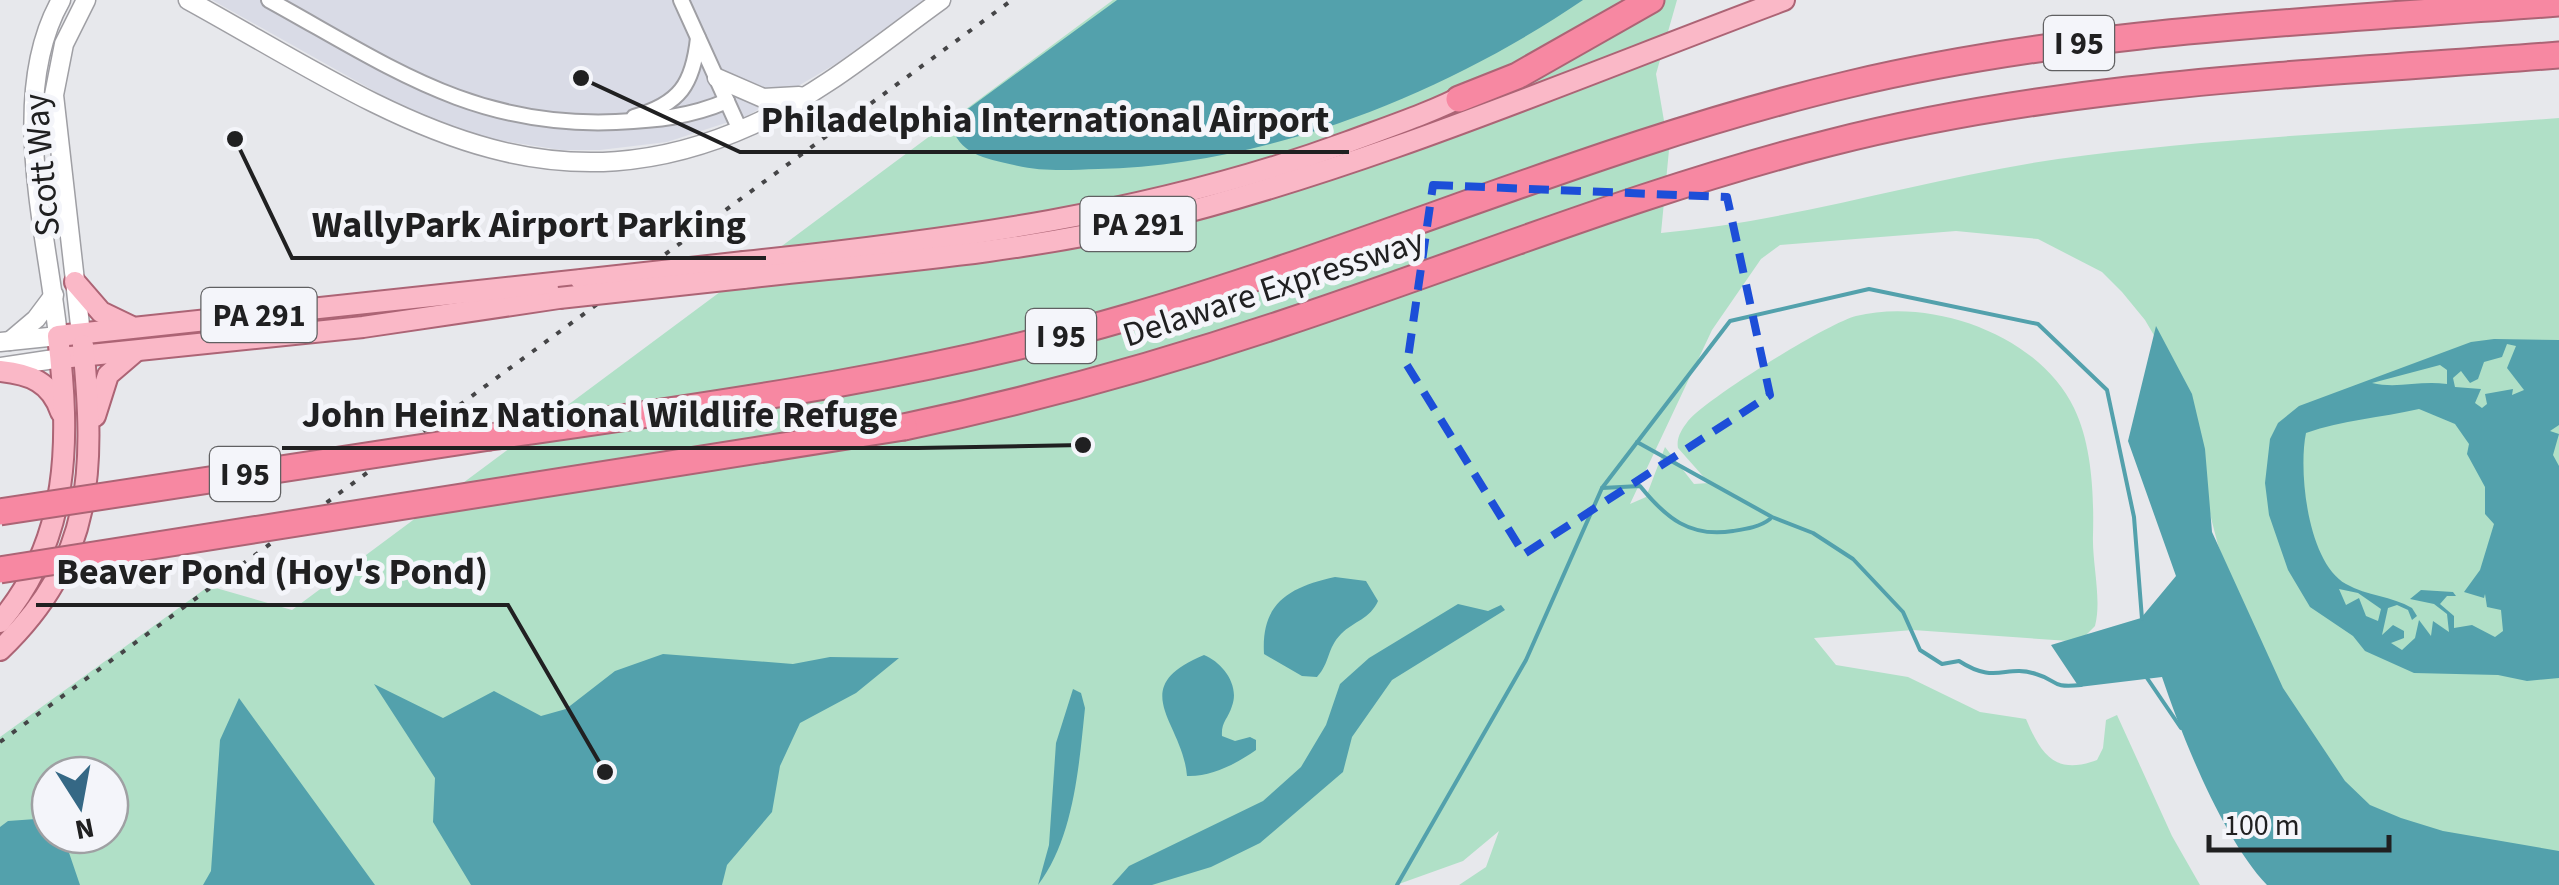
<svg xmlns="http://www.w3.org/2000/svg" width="2559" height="885" viewBox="0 0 2559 885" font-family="'Source Sans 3',sans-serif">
<rect width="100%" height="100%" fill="#e7e8ec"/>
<polygon fill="#d9dbe6" points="212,0 924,0 839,62 747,116 667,142 600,150 561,150 491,139 415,114"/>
<path fill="#b0e0c7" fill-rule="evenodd" d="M1113,0h564l-21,74 13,76 -8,83c134,-12 264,-55 397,-74 165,-23 335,-28 501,-41v767h-215l-126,-340 -46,-179 -27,-46 -23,-28 -20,-20 -33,-17 -31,-16 -82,-8 -176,14 -19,14 -49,71 -82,174 16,-7 19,-50 29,37 15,-1 -31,-35c-2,-10 4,-19 10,-27 19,-23 140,-98 168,-105 76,-19 183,19 218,92 18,37 20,87 19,127 -1,29 9,64 2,91l-13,13 -13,2 -156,-11 -99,8 22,27 72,12 72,35 46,7c15,35 29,57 71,41l6,-12 3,-28 11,-5 55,121 28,49h-741l27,-18 13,-36 -36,30 -67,24h-1396v-148l209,-151 83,24zM50,775h60v60h-60z"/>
<g fill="#53a1ac" fill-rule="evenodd">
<path d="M1117,0h466c-138,94 -318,166 -485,169 -29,1 -55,3 -84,-4 -30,-7 -55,-10 -64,-43z"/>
<path d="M2156,326l36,68 13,55 7,83 71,156 62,93 25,24 31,13 42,13 116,20v34h-292c-44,-46 -84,-146 -105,-208l-83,10 -28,-42 90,-27 35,-42 -48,-135z"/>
<path d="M2494,339l65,1v85l-9,6 9,3 -6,21 6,11v212l-32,3 -29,-6 -84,-2 -49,-22 -12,-15 -43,-29 -22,-37 -19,-55 -4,-32 5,-44 8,-16 21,-17 172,-64zM2507,344l9,2 -9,22 17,22 -12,5 1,-6 -28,5 2,10 -5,4 -7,-5 6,-14 -26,-2 -2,-9 8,-7 9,12 8,-4 6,-17 18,-5zM2440,365l7,5v14c-27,-4 -49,5 -75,-1zM2419,409l36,15 14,20 -2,10 18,33v27l9,10 -14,46 -16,22 20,6 1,-4 2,13 14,3 2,21 -8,6 -23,-12 -18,3v-12l-14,-12 7,-8h9l-3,-4 -32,-2 -11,9 24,5 13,10 2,18 -16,-11 -2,15 -12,-16 -4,18 -13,12 -11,-7 13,-5v-7l-11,-6 -11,10 6,-27 9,-3 11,5 4,10 5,-4 -5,-8c-20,-12 -45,-12 -66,-24 -38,-21 -48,-112 -40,-151 37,-13 74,-15 113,-24zM2339,589l19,4 23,16 -3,12 -12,-5 -7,-18 -13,7z"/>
<path d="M1335,577l31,4 12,20c-8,18 -24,20 -37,33 -14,14 -11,29 -24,43l-15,-1 -38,-22c-3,-51 25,-67 71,-77z"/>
<polygon points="1458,604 1488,611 1501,605 1505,610 1392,680 1352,737 1343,772 1260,843 1211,867 1152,885 1112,885 1129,866 1263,801 1301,767 1326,725 1340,684 1369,658"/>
<polygon points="663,654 793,664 830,657 899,658 856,693 800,723 780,766 772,812 727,865 722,885 471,885 433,822 435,778 374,684 443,718 494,691 541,716 566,709 615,671"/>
<path d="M1204,655c18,7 36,30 28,51 -4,13 -11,16 -10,30l13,5 15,-4 6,3v10c-20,14 -45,27 -69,26 -4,-54 -63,-88 17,-121z"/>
<path d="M1073,689l8,4 4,15c-6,57 -11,130 -47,177l11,-40 7,-102z"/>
<polygon points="239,698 375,885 203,885 211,871 220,740"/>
<polygon points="50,818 50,835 63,835 80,885 0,885 0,827 8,821"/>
</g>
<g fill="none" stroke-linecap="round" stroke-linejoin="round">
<g stroke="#53a1ac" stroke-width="4">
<path d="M1637,442l135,75 41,16 40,26 50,53 17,38 22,14 17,-3c37,24 46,3 77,13 24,7 13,14 45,11"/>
<path d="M1602,488l38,-2c26,32 50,52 93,45 13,-2 27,-4 37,-12"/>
<polyline points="2147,678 2181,728"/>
<polyline points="1397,885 1526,660 1602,488 1730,321 1869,289 2038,324 2107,390 2134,517 2142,619"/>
</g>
<defs>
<g id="minor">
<path d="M269,0c120,66 204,128 347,122 40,-2 74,-5 111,-21"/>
<polyline points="681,0 740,130"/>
<path d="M634,117c46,-13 59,-33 64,-79"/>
</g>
<g id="tertiary">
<path d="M188,0c186,102 344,225 564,125 69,-31 128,-81 189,-125"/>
<polyline points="717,78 763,98 799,96"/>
<polyline points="81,334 54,95 64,44 86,0"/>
<polyline points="10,341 36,319 54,295"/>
<path d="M0,342l58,-6c-11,-105 -51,-241 3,-336"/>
<polyline points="0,367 61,358"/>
</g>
<g id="primary">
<path d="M744,262c207,-22 408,-48 604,-120 40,-15 83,-29 121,-49"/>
<path d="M743,278c135,-15 271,-24 405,-56 217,-53 427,-144 636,-222"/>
<polyline points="75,282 101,312 130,326"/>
<polyline points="61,358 363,327 559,298"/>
<path d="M0,371c30,3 51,11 61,41"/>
<polyline points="95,416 108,375 136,351"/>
<path d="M0,622c71,-84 70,-183 58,-286l523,-56"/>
<path d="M0,650c95,-91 95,-182 83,-305"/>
</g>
<g id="motorway">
<polyline points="1459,99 1517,76 1651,0"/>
<path d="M904,427c128,-27 255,-62 380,-104 181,-60 359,-133 545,-180 238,-61 486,-69 730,-88"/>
<path d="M490,437c215,-31 430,-59 639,-120 243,-70 475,-175 721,-233 232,-55 472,-63 709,-81"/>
</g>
</defs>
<use href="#minor" stroke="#9f9fa4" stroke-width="18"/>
<use href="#tertiary" stroke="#9f9fa4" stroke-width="21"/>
<use href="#primary" stroke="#ac6475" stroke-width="24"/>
<use href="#motorway" stroke="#ac6475" stroke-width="29"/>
<use href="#minor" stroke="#fff" stroke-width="14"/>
<use href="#tertiary" stroke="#fff" stroke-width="18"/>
<use href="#primary" stroke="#fab8c7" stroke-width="20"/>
<use href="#motorway" stroke="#f788a2" stroke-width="25"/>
<polyline stroke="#454547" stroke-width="4" stroke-dasharray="5 10" stroke-linecap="butt" points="0,742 1012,0"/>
<defs>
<g id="primary-bridge">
<polyline points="581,280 744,262"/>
<polyline points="559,298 743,278"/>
</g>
<g id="motorway-bridge">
<polyline points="0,512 490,437"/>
<polyline points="0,570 904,427"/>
</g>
</defs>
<use href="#primary-bridge" stroke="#ac6475" stroke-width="24" stroke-linecap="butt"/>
<use href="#motorway-bridge" stroke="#ac6475" stroke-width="29" stroke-linecap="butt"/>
<use href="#primary-bridge" stroke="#fab8c7" stroke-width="20"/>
<use href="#motorway-bridge" stroke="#f788a2" stroke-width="25"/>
</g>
<path fill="none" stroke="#1d4ed8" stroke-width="8" stroke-dasharray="20 12" stroke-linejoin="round" d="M1433,185l294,12 43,198 -246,159 -117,-189z"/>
<g text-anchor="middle" stroke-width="10" stroke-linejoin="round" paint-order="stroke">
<g fill="#f4f5fa" stroke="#606062" stroke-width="2.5">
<rect x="2044" y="16" width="70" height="54" rx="8"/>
<rect x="1080.5" y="197" width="115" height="54" rx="8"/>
<rect x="201.5" y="288" width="115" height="54" rx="8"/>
<rect x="1026" y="309" width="70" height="54" rx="8"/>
<rect x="210" y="447" width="70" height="54" rx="8"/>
</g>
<g font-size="32" font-weight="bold" fill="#202021">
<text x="2079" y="54">I 95</text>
<text x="1138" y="235">PA 291</text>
<text x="259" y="326">PA 291</text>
<text x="1061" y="347">I 95</text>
<text x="245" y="485">I 95</text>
</g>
<g font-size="35" fill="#202021" stroke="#f4f5fa">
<text transform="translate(41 165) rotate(-95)" y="12">Scott Way</text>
<text transform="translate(1273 287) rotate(-18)" y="12">Delaware Expressway</text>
</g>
</g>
<path fill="none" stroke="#202021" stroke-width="4" d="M581 78L740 152H1349M235 139L292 258H766M1083 445L918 448H282M605 772L508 605H36"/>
<g fill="#202021" stroke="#f4f5fa" stroke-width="4">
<circle cx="581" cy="78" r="10"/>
<circle cx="235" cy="139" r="10"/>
<circle cx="1083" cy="445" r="10"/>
<circle cx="605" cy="772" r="10"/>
</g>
<g font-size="38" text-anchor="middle" font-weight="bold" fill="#202021" stroke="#f4f5fa" stroke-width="10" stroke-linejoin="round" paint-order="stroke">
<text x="1045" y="132">Philadelphia International Airport</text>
<text x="529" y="237">WallyPark Airport Parking</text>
<text x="600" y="427">John Heinz National Wildlife Refuge</text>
<text x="272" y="584">Beaver Pond (Hoy's Pond)</text>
</g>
<g transform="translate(80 805) rotate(169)"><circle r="48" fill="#f4f5fa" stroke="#9fa0a3" stroke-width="2.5"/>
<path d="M0-8L18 38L0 25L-18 38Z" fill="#356885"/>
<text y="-15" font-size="28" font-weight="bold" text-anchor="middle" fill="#202021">N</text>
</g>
<path d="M2209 835v15h180v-15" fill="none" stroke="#202021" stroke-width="5"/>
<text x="2224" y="835" font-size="30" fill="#202021" stroke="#f4f5fa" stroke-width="8" paint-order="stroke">100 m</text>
</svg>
